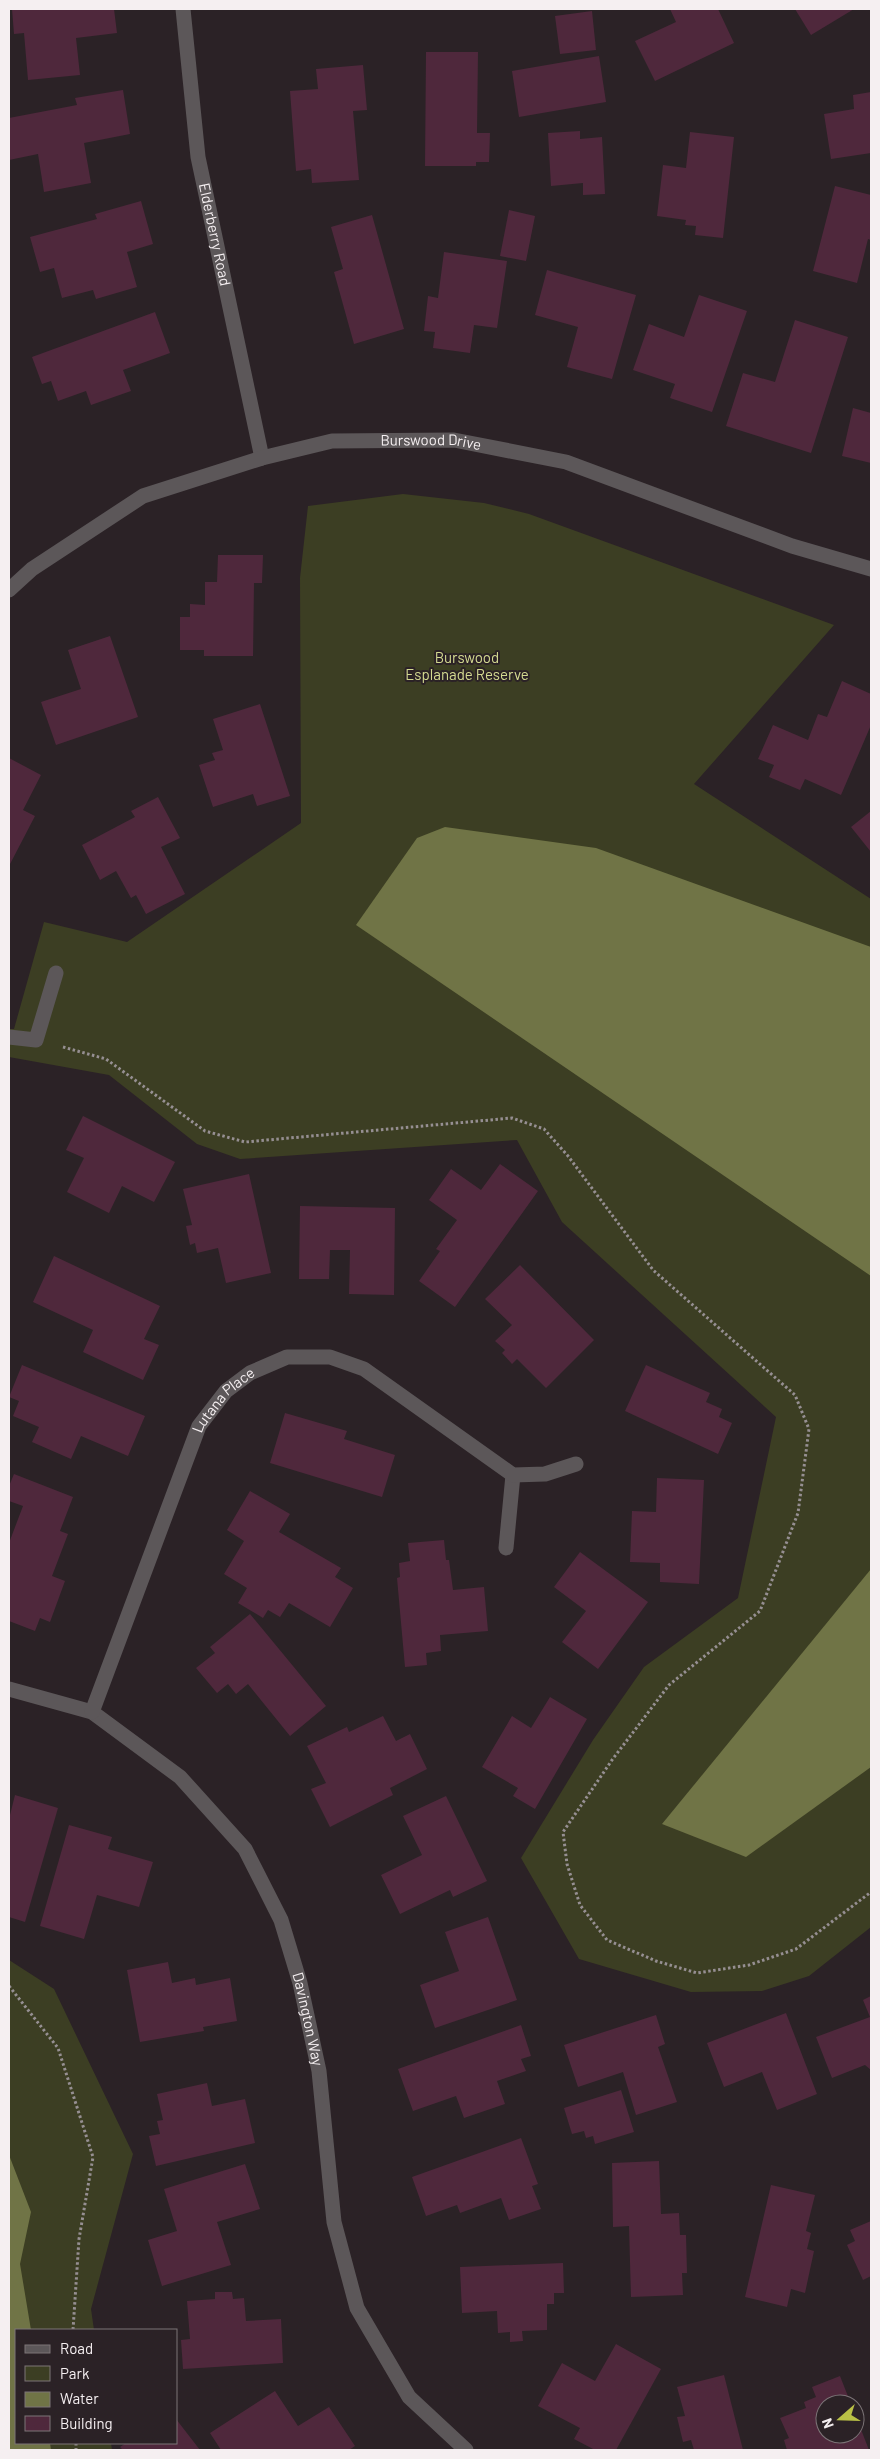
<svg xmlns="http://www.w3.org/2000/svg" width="880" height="2459" viewBox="0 0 880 2459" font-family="Barlow,sans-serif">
<rect width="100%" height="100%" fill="#2b2226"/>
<g fill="#3c3e23">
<polygon points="403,494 484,503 529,514 834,625 694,784 871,899 871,1927 809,1976 762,1991 691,1992 579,1959 521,1858 593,1740 644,1667 738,1598 776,1417 562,1222 517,1140 240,1159 197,1144 109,1075 9,1057 9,1029 14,1029 44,922 127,942 301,823 300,578 308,506"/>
<polygon points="9,1960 54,1989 133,2154 91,2309 94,2330 16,2330 16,2443 111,2443 112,2450 9,2450"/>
</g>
<g fill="#707446">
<polygon points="445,827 596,848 871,947 871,1276 356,925 417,838"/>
<polygon points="871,1569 871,1767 746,1857 662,1824"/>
<polygon points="9,2155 31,2212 20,2264 31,2330 16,2330 16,2443 50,2443 51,2450 9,2450"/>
</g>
<g fill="#4f283c">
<polygon points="12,9 114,9 117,33 76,38 80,75 28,80 24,33 14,34"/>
<polygon points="670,9 718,9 734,43 655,81 635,41 676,22"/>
<polygon points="795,9 854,9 811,35"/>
<polygon points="592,11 596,50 560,54 555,16"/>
<polygon points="426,52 478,52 477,133 490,133 489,162 476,162 476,166 425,166"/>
<polygon points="599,56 606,102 519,117 512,71"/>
<polygon points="363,65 367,110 353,111 359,180 312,183 311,169 296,171 290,91 318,89 316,69"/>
<polygon points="123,90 130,134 84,143 91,183 44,192 38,154 9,160 9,118 77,105 75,98"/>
<polygon points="871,92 871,153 831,159 824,114 854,109 853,95"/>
<polygon points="580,131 580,139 602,137 605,194 583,195 583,183 551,186 548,133"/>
<polygon points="690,132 734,137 723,238 695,235 696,226 685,225 686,220 657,216 663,165 686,168"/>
<polygon points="835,186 871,195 871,240 868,239 857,283 813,271"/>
<polygon points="141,201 153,244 127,252 137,287 96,299 93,290 62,298 54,268 40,272 30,237 97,219 95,214"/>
<polygon points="509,210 535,216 526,261 500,256"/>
<polygon points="372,215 404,329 354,344 334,272 343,269 331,227"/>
<polygon points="444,252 507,261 497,328 474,325 470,353 433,348 435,332 424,331 428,296 438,298"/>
<polygon points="547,270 636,295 612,379 567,367 578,327 535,315"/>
<polygon points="699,295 747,311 712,412 670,398 675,384 633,370 649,324 684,337"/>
<polygon points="155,312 170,353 123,370 131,391 91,405 86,391 58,401 51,381 42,384 32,357"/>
<polygon points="795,320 848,337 811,453 726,426 743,373 775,382"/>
<polygon points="853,408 871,413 871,463 842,456"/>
<polygon points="218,555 263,555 262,583 254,583 253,656 204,656 204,650 180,650 180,617 190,617 190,604 205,605 205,582 217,582"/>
<polygon points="110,636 138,717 56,745 41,702 81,689 68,650"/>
<polygon points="842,681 871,694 871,725 841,795 805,779 800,790 769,777 774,765 758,759 773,725 808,740 818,714 827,717"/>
<polygon points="260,704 290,796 257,806 253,794 213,807 199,765 215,760 212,753 223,750 213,719"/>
<polygon points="9,758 41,775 23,810 35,816 9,866"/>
<polygon points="158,797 180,838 161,847 185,894 146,914 136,895 131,898 116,871 100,880 82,845 135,817 131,811"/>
<polygon points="871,811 871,852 851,827"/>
<polygon points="83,1116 175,1162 154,1202 122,1186 109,1213 67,1192 84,1158 66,1150"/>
<polygon points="500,1164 538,1191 455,1307 419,1281 440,1251 436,1249 457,1220 429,1200 451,1169 481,1190"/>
<polygon points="249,1174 271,1273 226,1283 218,1248 197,1253 195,1243 190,1245 186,1226 192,1225 183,1189"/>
<polygon points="300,1206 395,1208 394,1295 349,1294 350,1250 330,1250 329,1279 299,1279"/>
<polygon points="54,1256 160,1306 144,1339 159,1345 143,1380 83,1352 93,1330 33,1302"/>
<polygon points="520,1265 594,1340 546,1388 517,1359 512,1364 502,1353 505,1350 495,1341 512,1325 485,1299"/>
<polygon points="22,1365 145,1416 128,1456 81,1436 71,1459 32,1442 39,1427 13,1416 19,1401 9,1397"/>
<polygon points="646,1365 710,1393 706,1402 722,1409 719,1417 732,1423 718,1454 625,1411"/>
<polygon points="285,1413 347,1431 344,1439 395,1455 382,1497 270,1463"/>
<polygon points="14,1474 73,1497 60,1531 68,1534 52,1576 65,1581 50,1622 40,1618 35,1631 9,1621 9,1543 23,1506 9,1501 9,1486"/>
<polygon points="657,1478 704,1480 699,1584 660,1582 660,1563 630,1562 632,1511 656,1512"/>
<polygon points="250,1491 290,1514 279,1532 341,1568 335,1577 353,1588 330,1627 289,1603 280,1617 268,1610 263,1618 238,1603 247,1588 224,1574 244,1541 227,1530"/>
<polygon points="444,1540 446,1560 449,1560 453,1590 484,1587 488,1631 440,1635 441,1651 426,1653 427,1665 405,1667 397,1578 400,1577 399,1563 410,1561 408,1543"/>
<polygon points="580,1552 648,1602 598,1669 562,1642 586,1611 554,1587"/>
<polygon points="250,1614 326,1706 290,1736 248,1684 236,1694 228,1684 217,1693 196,1668 215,1653 210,1647"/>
<polygon points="550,1697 587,1719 535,1809 513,1796 518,1788 482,1767 512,1716 531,1728"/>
<polygon points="383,1716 396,1741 410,1734 427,1769 390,1788 393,1795 330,1827 311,1789 326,1783 307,1746 347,1727 349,1732"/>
<polygon points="15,1795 58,1808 25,1922 9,1917 9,1819"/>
<polygon points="446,1796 487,1881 453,1897 450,1890 400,1914 381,1875 422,1855 403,1816"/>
<polygon points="69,1825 112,1837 108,1849 153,1862 139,1907 97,1895 84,1939 40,1926"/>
<polygon points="488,1917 517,2000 435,2028 420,1985 459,1971 445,1932"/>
<polygon points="168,1962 172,1983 195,1978 196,1985 230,1978 237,2021 203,2027 204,2031 140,2042 127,1970"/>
<polygon points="871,1996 871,2070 865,2065 832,2078 816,2037 870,2017 863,2000"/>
<polygon points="786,2013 817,2094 777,2110 762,2072 724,2087 707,2043"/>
<polygon points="656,2015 665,2044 658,2047 677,2102 636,2115 623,2072 578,2087 564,2045"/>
<polygon points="521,2025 531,2056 521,2059 526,2071 497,2081 505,2104 464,2118 456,2096 413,2111 398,2069"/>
<polygon points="207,2083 212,2106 245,2099 255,2143 156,2166 149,2136 160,2134 157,2121 163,2120 157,2094"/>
<polygon points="621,2090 634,2132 595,2144 593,2136 586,2138 584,2131 572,2134 564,2108"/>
<polygon points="521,2138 538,2184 532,2186 541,2209 509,2220 501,2198 460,2213 457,2205 426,2216 412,2177"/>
<polygon points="659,2161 661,2214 679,2213 680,2235 686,2235 687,2273 682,2273 683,2295 631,2297 629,2226 613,2227 612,2163"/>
<polygon points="245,2164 260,2209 217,2222 231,2265 162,2286 148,2240 177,2231 164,2189"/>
<polygon points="771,2185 815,2195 806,2231 811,2233 807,2249 814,2251 805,2293 791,2289 787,2307 745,2297"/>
<polygon points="871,2221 871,2276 863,2280 847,2245 855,2241 850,2230"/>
<polygon points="563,2263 564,2293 554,2293 554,2304 547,2304 547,2330 522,2331 523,2341 510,2342 510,2332 498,2333 497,2311 462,2313 460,2267"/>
<polygon points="215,2292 232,2292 233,2299 244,2298 246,2321 281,2319 283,2363 183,2369 181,2340 190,2339 187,2301 215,2299"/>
<polygon points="616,2344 661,2369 616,2450 595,2450 574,2439 580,2428 538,2406 562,2363 595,2381"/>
<polygon points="724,2375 743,2450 694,2450 691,2440 683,2442 677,2417 685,2416 677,2387"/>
<polygon points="840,2376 851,2404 825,2404 825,2434 855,2434 855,2414 869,2450 787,2450 784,2440 789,2438 780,2418 806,2408 804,2402 816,2397 812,2387"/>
<polygon points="275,2391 298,2426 329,2407 355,2446 349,2450 221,2450 210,2433"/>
<polygon points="176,2419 200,2450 123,2450 120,2447 126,2443 176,2443"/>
</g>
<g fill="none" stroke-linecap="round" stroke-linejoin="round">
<g stroke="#968f92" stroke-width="3" stroke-dasharray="2.5 2.5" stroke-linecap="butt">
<polyline points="63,1047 106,1059 205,1131 245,1142 512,1118 544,1129 568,1156 653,1270 795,1395 809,1429 798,1513 760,1611 669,1685 612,1760 563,1832 567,1864 580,1905 607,1940 656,1961 697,1973 749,1965 796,1949 871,1892"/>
<polyline points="9,1986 58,2048 93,2157 79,2239 73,2330"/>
<polyline points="76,2443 76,2450"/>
</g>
<g stroke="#5c5759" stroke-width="15">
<path id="s1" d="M183,9l15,148 64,301"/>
<path id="s2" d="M9,590l23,-21 111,-73 119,-38 70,-17 122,-1 112,22 226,84 79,23"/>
<polyline points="9,1037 36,1040 56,973"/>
<polyline points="506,1548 513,1475"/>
<path id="s3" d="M9,1689l83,23 88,65 65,72 36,71 19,63 19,88 15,151 23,86 52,89 57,53"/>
<path id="s4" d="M92,1712l107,-286 27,-35 24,-18 37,-16h43l34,12 149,106 32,-1 31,-10"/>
</g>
</g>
<g text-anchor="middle" stroke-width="4" stroke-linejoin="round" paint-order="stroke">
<g font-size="15" fill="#f5eff1" stroke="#2b2226">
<text dy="5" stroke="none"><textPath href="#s1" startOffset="228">Elderberry Road</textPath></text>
<text dy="5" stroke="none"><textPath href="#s2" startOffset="460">Burswood Drive</textPath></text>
<text dy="5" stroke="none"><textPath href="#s4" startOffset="341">Lutana Place</textPath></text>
<text dy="5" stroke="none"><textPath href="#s3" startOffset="475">Davington Way</textPath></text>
</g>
<g font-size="15" fill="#d4da91" stroke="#2b2226">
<text x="467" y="663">Burswood<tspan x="467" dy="17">Esplanade Reserve</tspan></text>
</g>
</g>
<rect width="880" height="2459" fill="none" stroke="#f5eff1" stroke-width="20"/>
<rect x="15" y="2329" width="162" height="115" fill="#2b2226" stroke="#7c7477"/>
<rect x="25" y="2345" width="25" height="8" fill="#5c5759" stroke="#7c7477"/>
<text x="60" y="2354" font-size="15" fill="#f5eff1">Road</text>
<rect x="25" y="2366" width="25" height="15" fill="#3c3e23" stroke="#7c7477"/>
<text x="60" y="2379" font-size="15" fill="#f5eff1">Park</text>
<rect x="25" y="2392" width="25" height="15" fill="#707446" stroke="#7c7477"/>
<text x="60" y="2404" font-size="15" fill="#f5eff1">Water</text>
<rect x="25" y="2416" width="25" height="15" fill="#4f283c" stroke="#7c7477"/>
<text x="60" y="2429" font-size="15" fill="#f5eff1">Building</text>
<g transform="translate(840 2419) rotate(250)"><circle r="24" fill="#2b2226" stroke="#7c7477"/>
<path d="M0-4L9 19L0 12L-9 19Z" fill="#b9c046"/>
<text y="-8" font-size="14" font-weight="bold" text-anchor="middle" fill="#f5eff1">N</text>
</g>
</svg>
